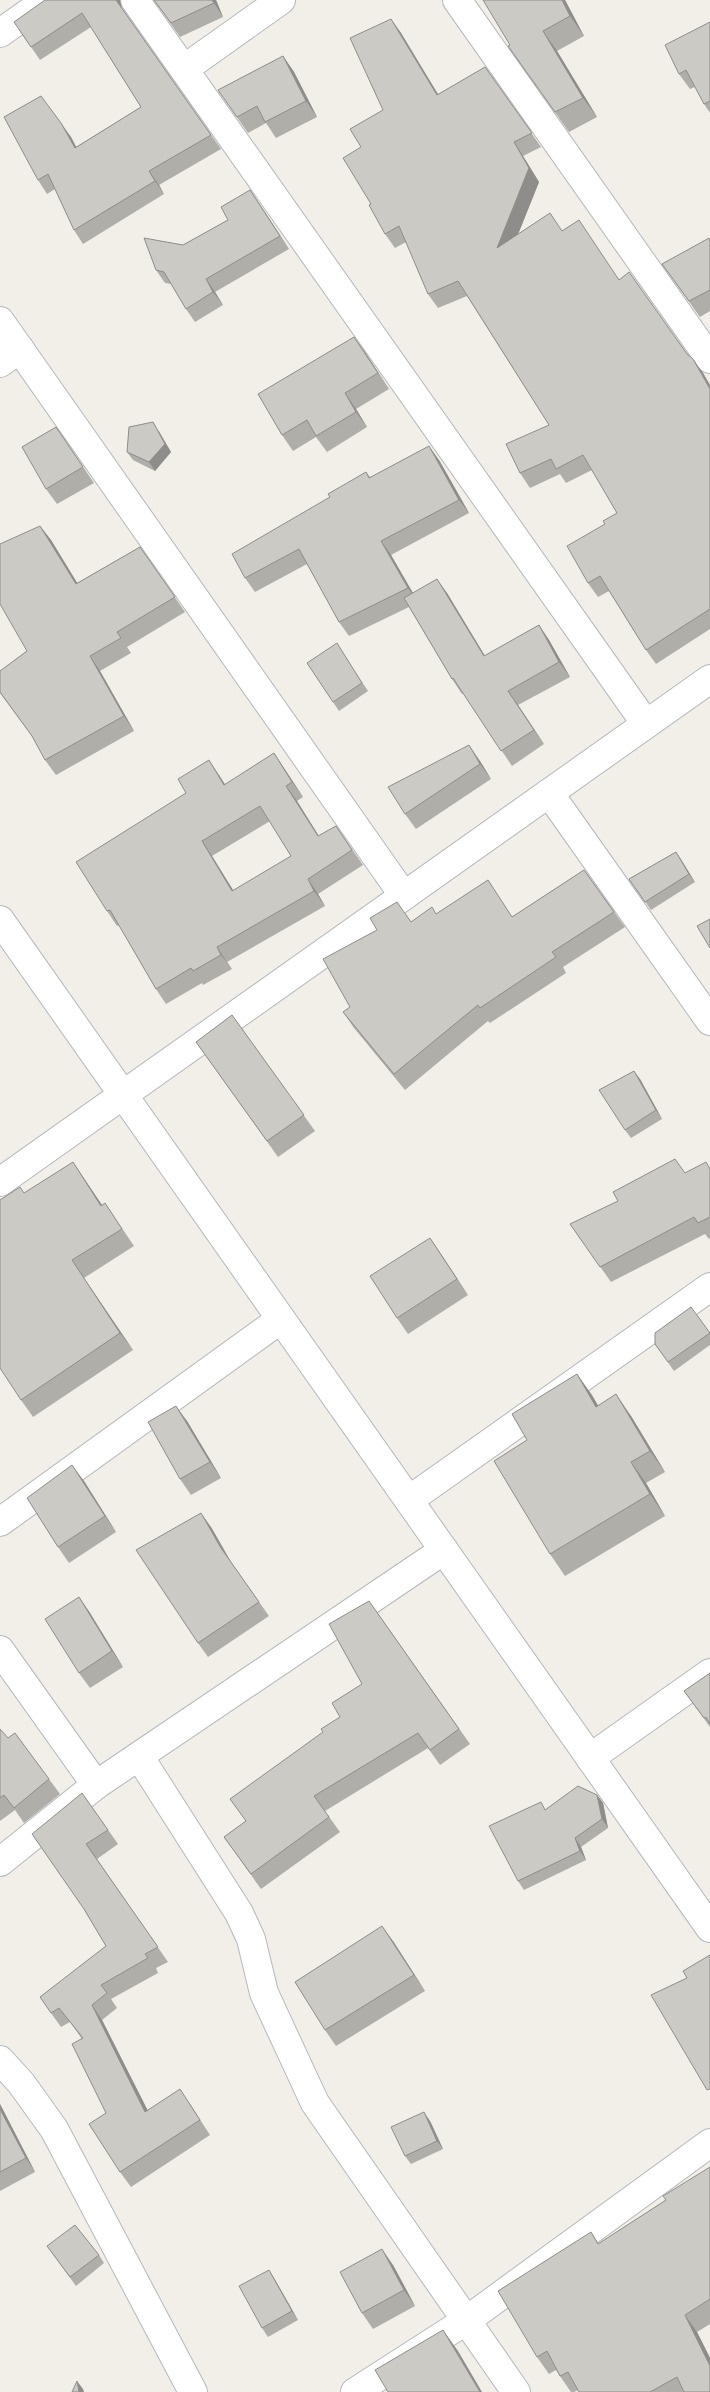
<svg xmlns="http://www.w3.org/2000/svg" width="710" height="2392" viewBox="0 0 710 2392" font-family="Mulish,sans-serif">
<rect width="100%" height="100%" fill="#f1efe8"/>
<g fill="none" stroke-linecap="round" stroke-linejoin="round">
<defs>
<g id="street">
<polyline points="135,0 646,724"/>
<polyline points="457,0 710,359"/>
<polyline points="0,33 47,0"/>
<polyline points="184,69 281,0"/>
<polyline points="0,321 404,896"/>
<polyline points="0,363 20,349"/>
<polyline points="549,793 710,1021"/>
<polyline points="0,920 710,1928"/>
<polyline points="0,1182 710,679"/>
<polyline points="409,1500 710,1287"/>
<polyline points="0,1522 281,1319"/>
<polyline points="0,1650 96,1785"/>
<polyline points="139,1756 239,1913 251,1939 264,1993 315,2103 516,2392"/>
<polyline points="590,1758 710,1673"/>
<polyline points="0,1862 96,1785 444,1550"/>
<polyline points="0,2060 21,2083 54,2129 193,2392"/>
<polyline points="355,2392 467,2320 710,2143"/>
</g>
</defs>
<use href="#street" stroke="#b5b8bc" stroke-width="30"/>
<use href="#street" stroke="#fff" stroke-width="28"/>
</g>
<g fill="#afaea9" fill-rule="evenodd">
<polygon points="154,0 216,0 223,17 180,37"/>
<polygon points="565,0 584,36 557,51 597,117 569,132 508,46"/>
<polygon points="119,1 122,9 221,149 159,185 164,194 83,244 74,230 55,189 47,194 38,180 71,137 76,147 141,107 91,27 40,60 14,22"/>
<polygon points="391,19 401,33 438,95 485,67 541,147 523,156 539,182 518,234 562,230 620,280 687,354 703,373 710,385 710,629 656,664 646,650 609,591 598,597 588,583 605,524 617,513 592,470 566,483 560,474 530,488 520,473 549,425 467,296 438,308 428,294 406,242 395,248 385,234 371,204 361,147 383,110"/>
<polygon points="710,22 710,113 704,104 695,87 690,89 679,74"/>
<polygon points="283,56 294,72 317,117 276,138 266,123 248,133 218,90"/>
<polygon points="250,190 289,249 215,292 223,305 195,322 186,309 171,284 165,283 156,270 183,245 228,220"/>
<polygon points="710,240 710,311 700,317 662,264"/>
<polygon points="354,337 389,389 356,409 367,427 327,452 316,437 293,451 282,435"/>
<polygon points="56,427 94,483 57,504 46,489"/>
<polygon points="159,431 171,452 155,471 133,460 127,452"/>
<polygon points="439,460 469,513 391,555 413,593 447,593 485,656 539,625 549,640 570,677 518,705 544,744 512,766 463,693 462,694 452,679 409,607 349,636 339,622 307,564 255,592 245,578 330,497 366,472 370,477"/>
<polygon points="40,526 51,540 77,583 140,547 185,612 127,647 131,653 100,671 134,731 56,775 45,760 34,739 0,693 0,671 27,651"/>
<polygon points="342,652 368,691 339,711 333,702"/>
<path d="M274,753l29,44 -6,4 22,35 17,-10 27,39 -45,29 7,12 -98,56 5,7 -29,16 -1,-2 -36,21 -10,-15 -37,-64 -2,1 -10,-15 112,-136 6,10zM270,821l21,35 -58,35 -21,-35z"/>
<polygon points="480,761 491,779 416,829 405,814"/>
<polygon points="676,852 695,882 651,910 629,879"/>
<polygon points="584,870 625,927 563,967 566,973 490,1023 488,1021 405,1090 354,1028 343,1012 350,1007 411,922 437,914 488,880 512,917"/>
<polygon points="232,1015 315,1131 278,1157 196,1042"/>
<polygon points="640,1079 662,1119 631,1138 625,1130"/>
<polygon points="73,1162 102,1205 105,1203 134,1246 84,1278 133,1350 33,1417 21,1400 25,1193"/>
<polygon points="710,1168 710,1238 709,1239 705,1234 611,1282 570,1224 685,1173"/>
<polygon points="430,1238 468,1295 408,1334 397,1318"/>
<polygon points="710,1333 710,1345 674,1371 655,1344"/>
<polygon points="577,1374 598,1406 631,1416 665,1472 646,1483 665,1516 565,1576 550,1554 527,1440"/>
<polygon points="187,1421 221,1478 191,1495 180,1479"/>
<polygon points="84,1481 116,1532 69,1563 58,1547"/>
<polygon points="211,1527 231,1562 269,1616 208,1657 198,1643"/>
<polygon points="79,1597 90,1613 123,1667 90,1688 79,1673"/>
<polygon points="369,1601 470,1744 440,1765 428,1748 325,1811 340,1832 261,1889 224,1837 246,1821 323,1732 340,1717 362,1684"/>
<polygon points="710,1673 710,1727 684,1691"/>
<polygon points="0,1729 8,1738 49,1779 60,1794 24,1823 15,1810 0,1821"/>
<polygon points="82,1793 118,1844 97,1859 168,1962 156,1968 158,1973 111,1999 117,2008 102,2020 148,2111 190,2104 210,2135 131,2187 120,2172 106,2113 82,2039 70,2022 61,2027 51,2013 106,1946 84,1909"/>
<polygon points="597,1795 603,1803 608,1828 581,1847 586,1860 524,1890 518,1881 546,1809"/>
<polygon points="393,1941 425,1991 336,2046 325,2030"/>
<polygon points="0,2104 35,2172 0,2191"/>
<polygon points="430,2121 443,2149 411,2164 405,2156"/>
<polygon points="710,2167 710,2324 697,2332 710,2358 710,2392 579,2392 578,2390 574,2392 571,2392 560,2376 556,2370 549,2374 537,2357 591,2232 599,2244 666,2200"/>
<polygon points="47,2246 99,2255 104,2263 76,2286"/>
<polygon points="393,2265 415,2306 373,2329 362,2313"/>
<polygon points="269,2270 274,2278 298,2320 268,2337 262,2328"/>
</g>
<g fill="#8f8d8a">
<polygon points="116,0 120,0 122,9"/>
<polygon points="212,0 216,0 223,17 214,3"/>
<polygon points="562,0 565,0 584,36 570,16"/>
<polygon points="391,19 401,33 447,109 437,95"/>
<polygon points="543,31 557,51 597,117 583,98"/>
<polygon points="283,56 294,72 317,117 306,101"/>
<polygon points="61,123 71,137 84,162 75,148"/>
<polygon points="514,142 523,156 539,182 507,262 497,248"/>
<polygon points="149,171 159,185 164,194 155,181"/>
<polygon points="250,190 259,203 289,249 280,236"/>
<polygon points="206,279 215,292 223,305 213,292"/>
<polygon points="354,337 365,352 389,389 378,373"/>
<polygon points="693,359 703,373 710,385 710,389"/>
<polygon points="345,393 356,409 367,427 356,412"/>
<polygon points="153,422 171,452 155,471 149,462"/>
<polygon points="429,446 439,460 469,513 459,500"/>
<polygon points="40,526 51,540 87,599 76,584"/>
<polygon points="381,541 391,555 418,602 408,588"/>
<polygon points="437,579 447,593 494,671 484,656"/>
<polygon points="539,625 549,640 570,677 559,662"/>
<polygon points="90,656 100,671 134,731 124,716"/>
<polygon points="508,691 518,705 544,744 534,730"/>
<polygon points="469,745 480,761 491,779 480,764"/>
<polygon points="274,753 284,768 303,797 292,782"/>
<polygon points="209,760 219,775 235,800 224,785"/>
<polygon points="286,786 297,801 328,851 318,836"/>
<polygon points="202,841 212,856 243,906 232,891"/>
<polygon points="676,852 682,861 695,882 689,874"/>
<polygon points="308,879 318,894 325,906 314,891"/>
<polygon points="217,947 227,962 232,969 221,955"/>
<polygon points="634,1071 640,1079 662,1119 656,1110"/>
<polygon points="73,1162 85,1180 114,1223 101,1206"/>
<polygon points="430,1238 441,1254 468,1295 457,1279"/>
<polygon points="72,1260 84,1278 133,1350 120,1333"/>
<polygon points="577,1374 592,1395 611,1428 596,1407"/>
<polygon points="616,1394 631,1416 665,1472 650,1451"/>
<polygon points="176,1406 187,1421 221,1478 210,1462"/>
<polygon points="631,1462 646,1483 665,1516 650,1494"/>
<polygon points="72,1465 84,1481 116,1532 105,1516"/>
<polygon points="201,1513 211,1527 231,1562 221,1548"/>
<polygon points="79,1597 90,1613 123,1667 112,1651"/>
<polygon points="597,1795 603,1803 608,1828 602,1819"/>
<polygon points="575,1838 581,1847 586,1860 580,1851"/>
<polygon points="382,1926 393,1941 425,1991 414,1975"/>
<polygon points="92,2005 102,2020 156,2127 145,2112"/>
<polygon points="0,2104 35,2172 26,2158 0,2109"/>
<polygon points="424,2112 430,2121 443,2149 437,2141"/>
<polygon points="382,2249 393,2265 415,2306 404,2290"/>
<polygon points="269,2270 274,2278 298,2320 292,2311"/>
<polygon points="685,2315 697,2332 710,2358 710,2366"/>
<polygon points="443,2330 458,2351 482,2392 480,2392"/>
<polygon points="77,2381 83,2389 84,2392 79,2392"/>
</g>
<g fill="#cccac5" stroke="#8f8d8a" fill-rule="evenodd">
<polygon points="45,0 116,0 211,135 149,171 155,181 74,230 48,174 38,180 4,117 41,96 61,123 75,148 141,107 82,13 31,47 14,22"/>
<polygon points="154,0 212,0 214,3 171,23"/>
<polygon points="483,0 562,0 570,16 543,31 583,98 555,112 508,46 510,45"/>
<polygon points="391,19 437,95 485,67 532,133 514,142 529,168 497,248 550,213 562,231 579,220 619,280 629,272 687,354 693,359 710,389 710,609 646,650 600,576 588,583 567,546 605,524 603,521 617,513 583,455 556,469 551,459 520,473 506,444 549,425 458,281 428,294 399,226 385,234 369,205 371,204 343,158 361,147 350,129 383,110 350,38"/>
<polygon points="710,22 710,101 704,104 686,70 679,74 665,45"/>
<polygon points="283,56 306,101 265,122 257,106 237,117 218,90"/>
<polygon points="250,190 280,236 206,279 213,292 186,309 164,272 156,270 144,238 183,245 228,220 221,207"/>
<polygon points="709,238 710,241 710,290 689,301 662,264"/>
<polygon points="354,337 378,373 345,393 356,412 316,436 307,420 282,435 258,394"/>
<polygon points="153,422 165,444 149,462 127,452 129,427"/>
<polygon points="56,427 83,467 46,489 22,447"/>
<polygon points="429,446 459,500 381,541 408,588 339,622 299,549 245,578 232,554 330,497 328,494 366,472 369,478"/>
<polygon points="40,526 76,584 140,547 175,597 117,632 121,638 90,656 124,716 45,760 32,736 0,692 0,671 27,651 0,604 0,544"/>
<polygon points="437,579 484,656 539,625 559,662 508,691 534,730 501,751 453,678 452,679 404,598"/>
<polygon points="337,643 362,683 333,702 307,663"/>
<polygon points="469,745 480,764 405,814 388,787"/>
<path d="M274,753l18,29 -6,4 32,50 18,-10 16,24 -44,29 6,12 -97,56 4,8 -28,16 -2,-3 -35,21 -46,-79 -3,1 -31,-49 110,-69 -8,-14 31,-19 15,25zM260,806l31,50 -59,35 -30,-50z"/>
<polygon points="676,852 689,874 645,902 629,879"/>
<polygon points="584,870 614,912 552,952 556,957 480,1008 478,1005 394,1074 343,1012 350,1007 323,959 377,930 370,918 397,902 411,922 432,907 436,914 488,880 512,917"/>
<polygon points="710,919 710,948 697,926"/>
<polygon points="232,1015 304,1115 267,1141 196,1042"/>
<polygon points="634,1071 656,1110 625,1130 599,1090"/>
<polygon points="675,1159 685,1173 706,1162 710,1169 710,1217 698,1223 694,1217 600,1267 570,1224 618,1201 613,1192"/>
<polygon points="73,1162 101,1206 105,1203 122,1229 72,1260 120,1333 21,1400 0,1368 0,1200 20,1187 24,1193"/>
<polygon points="430,1238 457,1279 397,1318 370,1276"/>
<polygon points="691,1307 710,1333 668,1362 655,1344 655,1333"/>
<polygon points="577,1374 596,1407 616,1394 650,1451 631,1462 650,1494 550,1554 494,1461 527,1440 512,1414"/>
<polygon points="176,1406 210,1462 180,1479 148,1422"/>
<polygon points="72,1465 105,1516 58,1547 27,1498"/>
<polygon points="201,1513 221,1548 259,1602 198,1643 136,1550"/>
<polygon points="79,1597 112,1651 79,1673 45,1619"/>
<polygon points="369,1601 459,1729 430,1750 418,1733 314,1796 329,1817 251,1874 224,1837 246,1821 230,1799 323,1732 321,1729 340,1717 332,1703 362,1684 329,1624"/>
<polygon points="710,1673 710,1724 706,1717 704,1718 684,1691"/>
<polygon points="0,1729 8,1738 15,1733 49,1779 14,1808 4,1795 0,1798"/>
<polygon points="578,1786 597,1795 602,1819 575,1838 580,1851 518,1881 489,1826 541,1802 545,1810"/>
<polygon points="82,1793 108,1830 86,1844 158,1947 145,1954 148,1958 101,1985 107,1993 92,2005 145,2112 180,2089 200,2120 120,2172 89,2124 106,2113 72,2044 83,2038 59,2008 51,2013 40,1997 106,1946 84,1909 32,1834"/>
<polygon points="382,1926 414,1975 325,2030 295,1982"/>
<polygon points="710,1955 710,2089 707,2090 651,1995 687,1978 683,1971"/>
<polygon points="0,2109 26,2158 0,2172"/>
<polygon points="424,2112 437,2141 405,2156 391,2127"/>
<polygon points="710,2167 710,2299 685,2315 710,2366 710,2392 684,2392 677,2377 650,2392 579,2392 568,2372 560,2376 547,2351 537,2357 498,2291 591,2232 598,2244 666,2200 663,2196"/>
<polygon points="75,2225 99,2255 70,2277 47,2246"/>
<polygon points="382,2249 404,2290 362,2313 340,2272"/>
<polygon points="269,2270 292,2311 262,2328 239,2286"/>
<polygon points="443,2330 480,2392 388,2392 375,2370"/>
<polygon points="77,2381 79,2392 72,2392"/>
</g>
</svg>
